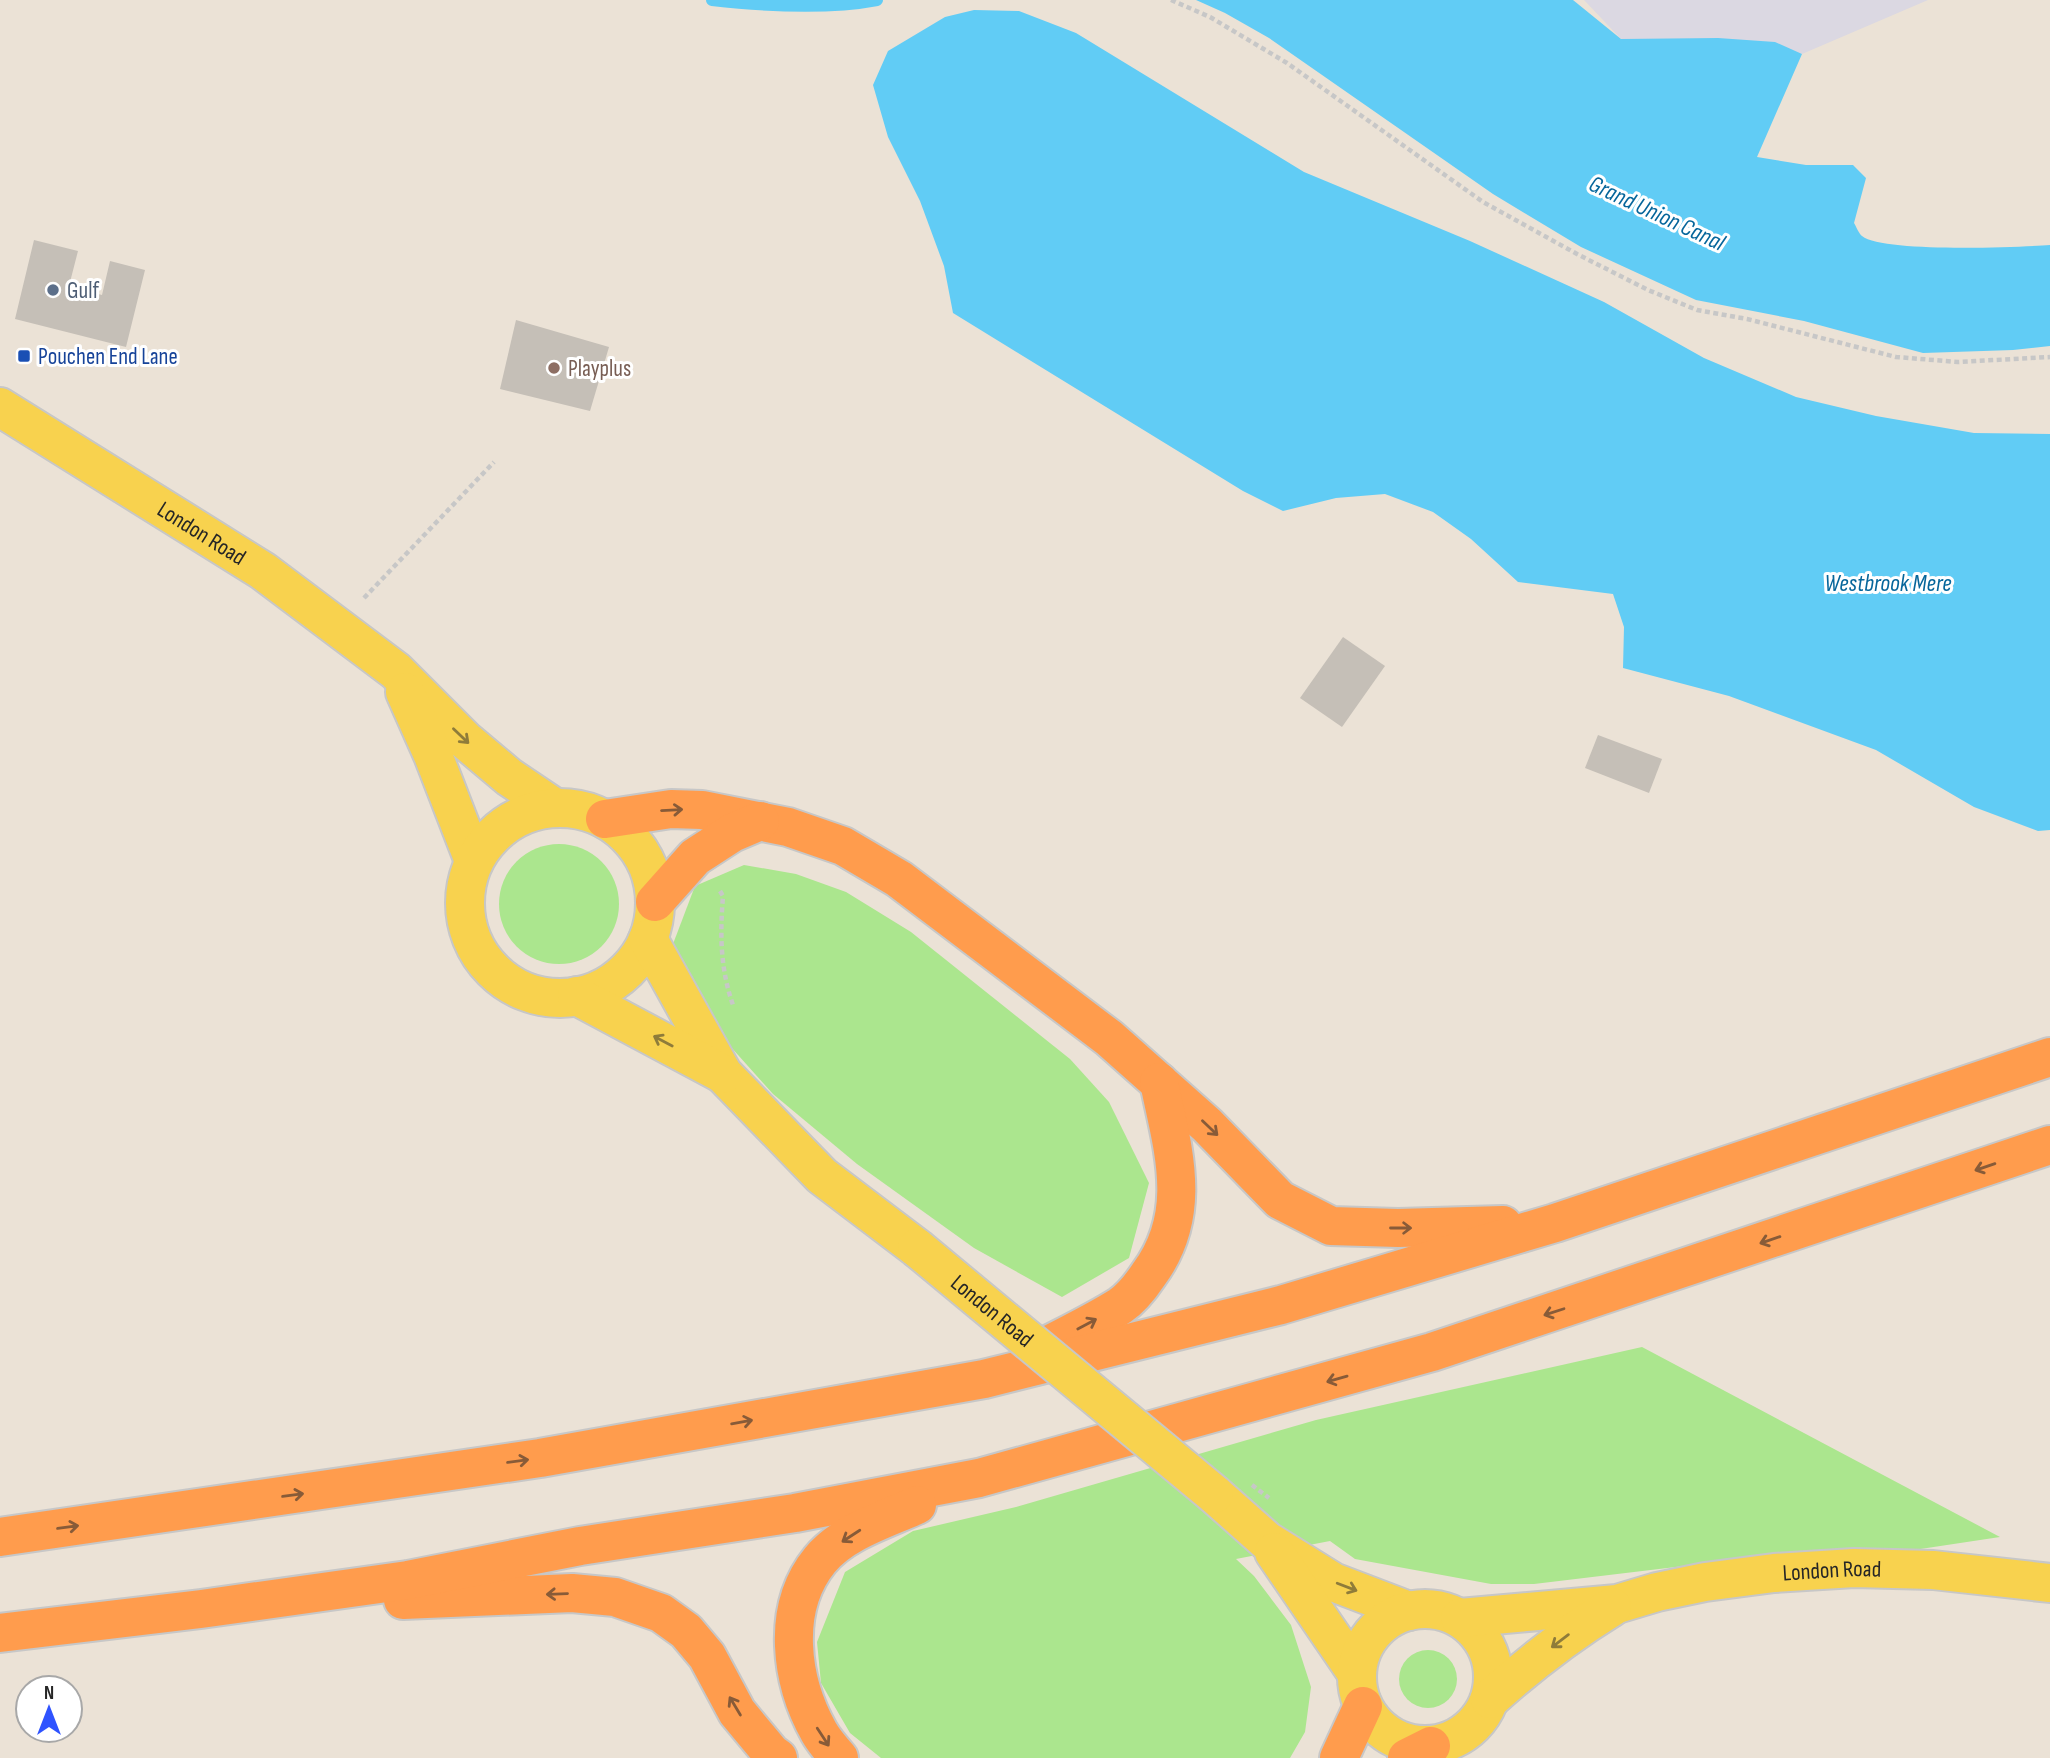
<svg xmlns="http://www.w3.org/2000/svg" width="2050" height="1758" viewBox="0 0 2050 1758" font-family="'Sofia Sans Condensed',sans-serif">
<rect width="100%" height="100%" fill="#ebe2d6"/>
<polygon fill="#dbd8e2" points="1584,0 1928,0 1802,54 1621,39"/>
<g fill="#abe68e">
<circle cx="559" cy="904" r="60"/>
<polygon points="744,865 796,874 846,892 911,932 1070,1059 1109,1102 1149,1183 1129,1258 1062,1297 974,1248 857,1164 773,1094 696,1008 673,944 695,886"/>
<polygon points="1642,1347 2000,1537 1874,1556 1709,1563 1534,1584 1491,1584 1355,1559 1330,1541 1236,1559 1254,1576 1291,1625 1311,1687 1305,1732 1290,1758 881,1758 850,1733 821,1683 817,1642 845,1572 913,1531 1016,1507 1316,1420"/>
<circle cx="1428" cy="1679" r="29"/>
</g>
<g fill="#61ccf5">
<path d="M1196,0h377l48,39 97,-1 57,4 27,12 -45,103 49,8h47l13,13 -12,45c2,3 5,11 8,13 21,17 157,11 188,9v101l-37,4 -90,3 -119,-32 -108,-21 -115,-53 -88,-53 -224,-156 -44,-25z"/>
<polygon points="974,10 1019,11 1076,33 1304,172 1470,241 1604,302 1704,358 1796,397 1876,416 1974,433 2050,434 2050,830 2038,831 1974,807 1876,750 1729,696 1623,668 1624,627 1613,594 1518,582 1471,539 1433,512 1385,494 1336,498 1283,511 1243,491 953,313 944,266 920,201 888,137 873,85 888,51 945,17"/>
</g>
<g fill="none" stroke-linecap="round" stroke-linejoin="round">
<path stroke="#61ccf5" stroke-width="12" d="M712,0c53,6 113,10 165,0"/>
</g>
<g fill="#c5bfb7">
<polygon points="34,240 78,251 69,286 102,295 110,261 145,270 126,347 15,319"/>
<polygon points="516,320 609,347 590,411 500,389"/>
<polygon points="1343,637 1385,666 1342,727 1300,698"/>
<polygon points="1598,735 1662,759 1649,793 1585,768"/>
</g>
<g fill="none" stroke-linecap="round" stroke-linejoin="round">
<defs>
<g id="major">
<path id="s1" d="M0,407l263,164 133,100 69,69 44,37 46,31"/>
<polyline points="405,692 433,755 474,861"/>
<circle cx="560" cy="903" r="95"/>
<polyline points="648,939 723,1074 822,1176 917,1248"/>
<polyline points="577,996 723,1074"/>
<polyline points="1214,1494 1267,1541 1333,1582 1409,1611"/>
<polyline points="1274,1552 1356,1672"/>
<circle cx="1425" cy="1677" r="68"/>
<path id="s2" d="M1460,1618l157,-14 40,-12 48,-10 69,-9 80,-5 79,2 117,13"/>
<path d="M1490,1699c39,-35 78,-65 122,-92"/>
</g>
<g id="highway">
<polyline points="605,819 671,809 702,810 788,827 843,846 899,879 1109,1038 1207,1125 1280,1200 1331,1226 1398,1228 1503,1225"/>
<polyline points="655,902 695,857 732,833 760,821"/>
<path d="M1035,1352c28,-15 58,-29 85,-46 12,-8 21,-20 29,-32 45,-61 24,-124 10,-192"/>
<polyline points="0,1537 540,1458 984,1379 1281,1305 1555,1223 2050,1057"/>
<polyline points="403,1600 572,1593 615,1597 661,1613 686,1631 707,1656 737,1712 771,1753 778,1758"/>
<polyline points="0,1633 201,1609 408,1580 580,1546 795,1513 979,1478 1432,1352 2050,1145"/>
<path d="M839,1758c-7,-8 -15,-17 -20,-26 -28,-50 -39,-123 1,-172 23,-28 64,-40 97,-55"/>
<polyline points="1339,1758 1363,1706"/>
<polyline points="1407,1758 1431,1746"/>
</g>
</defs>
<use href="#major" stroke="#c7c7c7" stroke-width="42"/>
<use href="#highway" stroke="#c7c7c7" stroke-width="42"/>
<g stroke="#c7c7c7" stroke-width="4.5" stroke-dasharray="5 3.5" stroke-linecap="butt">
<polyline points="1171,0 1210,17 1287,63 1483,202 1577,254 1648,290 1697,310 1747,319 1896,357 1958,362 2050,357"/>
<polyline points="364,598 494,462"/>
<path d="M720,891l3,5c-3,38 -3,72 10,109"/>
</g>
<use href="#major" stroke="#f8d24e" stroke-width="38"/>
<use href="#highway" stroke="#ff9c4d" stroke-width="38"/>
<defs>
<g id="major-bridge">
<path id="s3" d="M917,1248l297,246"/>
</g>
</defs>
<use href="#major-bridge" stroke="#c7c7c7" stroke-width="42" stroke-linecap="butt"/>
<polyline stroke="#c7c7c7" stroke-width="4.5" stroke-dasharray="5 3.5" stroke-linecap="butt" points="1252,1485 1269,1498"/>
<use href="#major-bridge" stroke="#f8d24e" stroke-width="38"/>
</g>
<defs><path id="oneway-shaft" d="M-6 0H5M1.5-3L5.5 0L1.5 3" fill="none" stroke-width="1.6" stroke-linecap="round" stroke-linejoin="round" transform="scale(1.75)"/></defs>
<g stroke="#8f7c3a">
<use href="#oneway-shaft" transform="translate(461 736) rotate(44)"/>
<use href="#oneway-shaft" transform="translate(663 1041) rotate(-152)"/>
<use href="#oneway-shaft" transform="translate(1347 1587) rotate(21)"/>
<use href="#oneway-shaft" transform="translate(1560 1641) rotate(143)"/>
</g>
<g stroke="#885b38">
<use href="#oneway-shaft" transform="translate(672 810) rotate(-3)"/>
<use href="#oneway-shaft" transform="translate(1210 1128) rotate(44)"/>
<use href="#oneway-shaft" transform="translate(1985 1167) rotate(161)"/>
<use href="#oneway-shaft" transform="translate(1401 1228)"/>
<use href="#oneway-shaft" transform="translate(1770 1240) rotate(161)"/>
<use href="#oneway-shaft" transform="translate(1554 1312) rotate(162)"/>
<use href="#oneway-shaft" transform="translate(1087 1324) rotate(-28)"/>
<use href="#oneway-shaft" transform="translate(1337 1379) rotate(164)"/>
<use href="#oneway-shaft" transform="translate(742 1422) rotate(-10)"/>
<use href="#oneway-shaft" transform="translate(518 1461) rotate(-8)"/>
<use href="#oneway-shaft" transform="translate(293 1495) rotate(-8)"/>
<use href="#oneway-shaft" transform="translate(68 1527) rotate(-8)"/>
<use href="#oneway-shaft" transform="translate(851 1536) rotate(147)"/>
<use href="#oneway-shaft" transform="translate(557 1594) rotate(178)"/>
<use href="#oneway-shaft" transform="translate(735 1706) rotate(-121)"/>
<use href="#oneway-shaft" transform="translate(823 1737) rotate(57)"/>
</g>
<circle fill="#5c6f8a" stroke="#fff" stroke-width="2.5" cx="53" cy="290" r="7"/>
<rect fill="#1a4fb4" stroke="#fff" stroke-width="2.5" x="17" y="349" width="14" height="14" rx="3.5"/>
<circle fill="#8d6e63" stroke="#fff" stroke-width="2.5" cx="554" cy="368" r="7"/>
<g text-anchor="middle" stroke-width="6" stroke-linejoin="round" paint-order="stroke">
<g font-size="23" fill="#4e5e75" stroke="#fff" text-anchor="start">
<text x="67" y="298">Gulf</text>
</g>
<g font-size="23" fill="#164399" stroke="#fff" text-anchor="start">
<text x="38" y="364">Pouchen End Lane</text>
</g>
<g font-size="23" fill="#785e54" stroke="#fff" text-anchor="start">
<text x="568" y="376">Playplus</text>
</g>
<g font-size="23" fill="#262626" stroke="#fff">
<text dy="8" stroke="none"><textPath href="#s1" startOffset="238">London Road</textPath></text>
<text dy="8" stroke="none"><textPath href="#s3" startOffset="98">London Road</textPath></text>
<text dy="8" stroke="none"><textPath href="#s2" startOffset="376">London Road</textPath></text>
</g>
<g font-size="24" font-style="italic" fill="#06669b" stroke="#fff">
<text transform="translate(1657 213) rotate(25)" y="8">Grand Union Canal</text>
<text x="1888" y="591">Westbrook Mere</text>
</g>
</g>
<g transform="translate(49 1709)"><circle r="33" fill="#ffffff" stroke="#a8a8a8" stroke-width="2"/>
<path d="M0-5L12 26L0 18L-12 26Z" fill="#2f53ff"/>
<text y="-10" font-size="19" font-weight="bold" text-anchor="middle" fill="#262626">N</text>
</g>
</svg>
